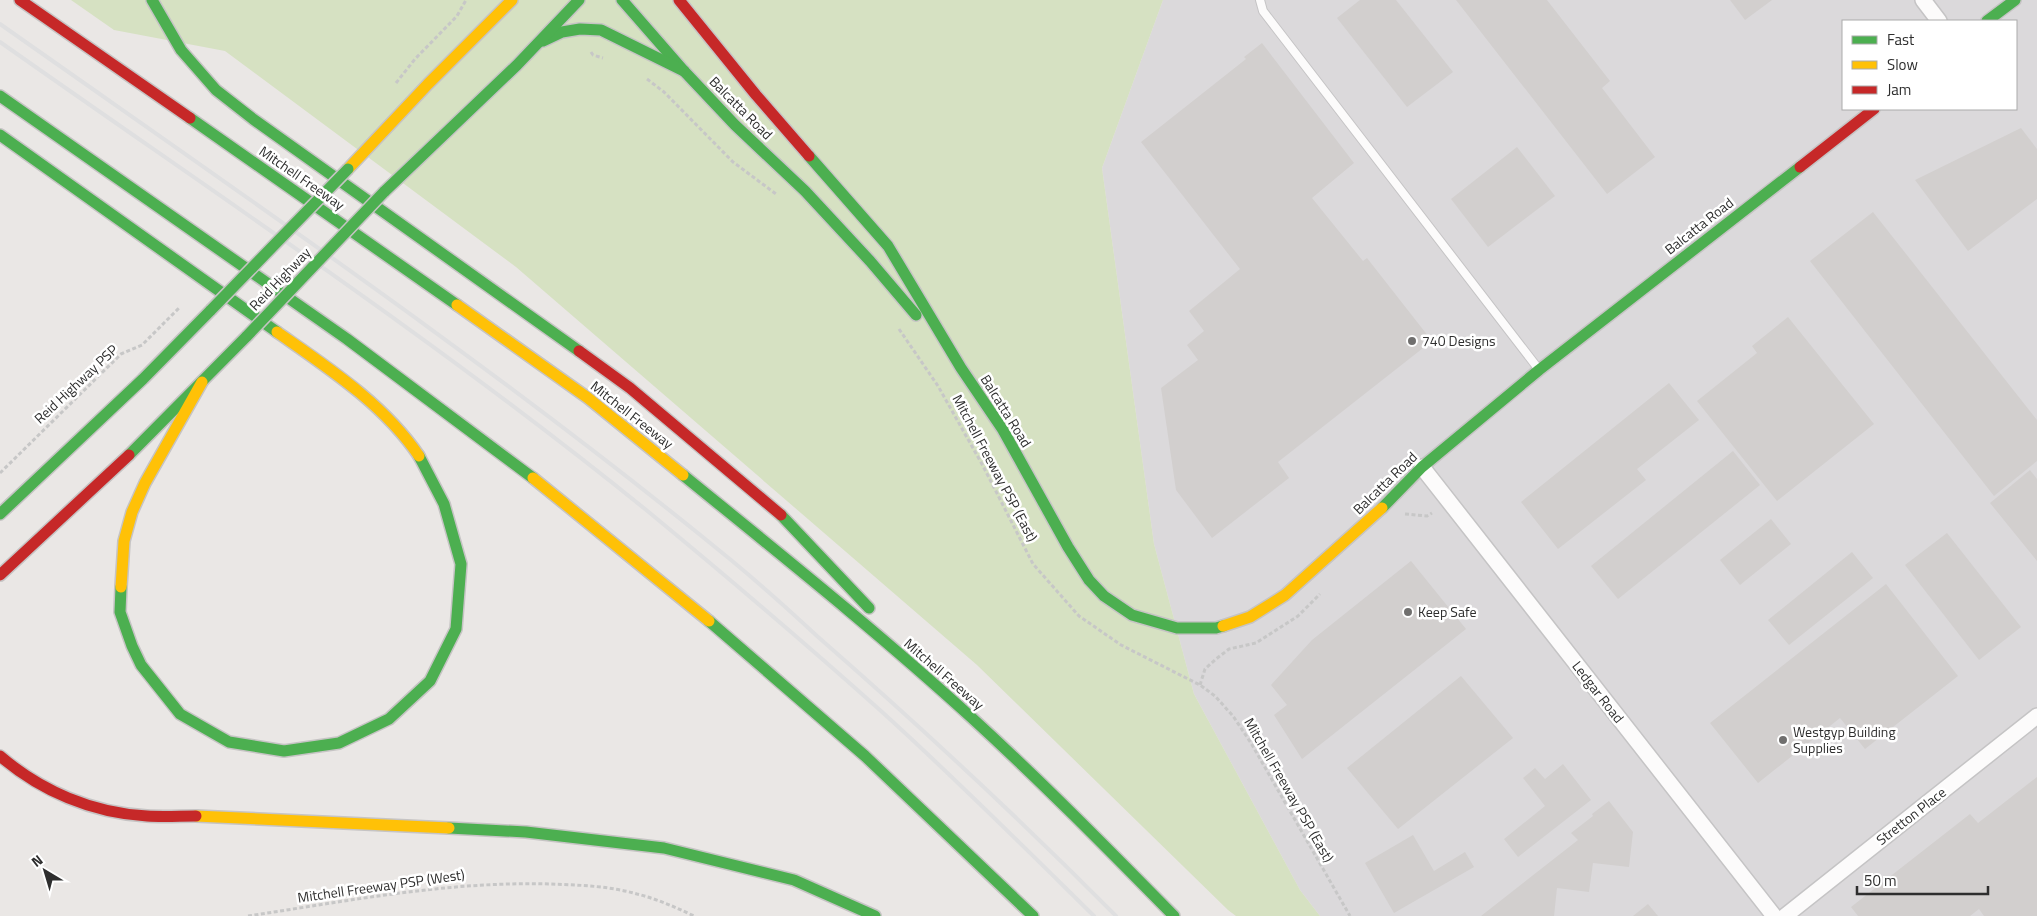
<svg xmlns="http://www.w3.org/2000/svg" width="2037" height="916" viewBox="0 0 2037 916" font-family="'Titillium Web',sans-serif">
<rect width="100%" height="100%" fill="#eae7e5"/>
<path fill="#dbd9db" fill-rule="evenodd" d="M1163,0h874v916h-717l-20,-26 -106,-196 -40,-150 -52,-376zM1843,21h173v88h-173z"/>
<polygon fill="#d6e1c2" points="71,0 1163,0 1102,168 1154,544 1194,694 1300,890 1320,916 1236,916 1228,910 977,665 516,267 225,51 114,30"/>
<g fill="#d2cfce">
<polygon points="1360,0 1396,0 1453,72 1407,107 1337,18"/>
<polygon points="1456,0 1547,0 1610,81 1602,88 1655,157 1607,194"/>
<polygon points="1730,0 1772,0 1745,20"/>
<polygon points="1262,43 1354,163 1312,198 1363,261 1367,258 1432,341 1278,462 1289,478 1212,538 1176,490 1161,388 1198,360 1187,345 1204,331 1189,311 1240,269 1141,142 1246,59 1244,57"/>
<polygon points="2021,128 2037,149 2037,199 1968,251 1915,180"/>
<polygon points="1517,147 1555,196 1488,247 1451,199"/>
<polygon points="1873,212 2037,420 2037,461 1994,496 1810,261"/>
<polygon points="1788,317 1874,424 1777,501 1697,401 1757,353 1752,346"/>
<polygon points="1669,383 1699,420 1637,469 1646,480 1558,549 1521,502"/>
<polygon points="1733,451 1760,485 1618,599 1591,566"/>
<polygon points="2030,470 2037,479 2037,561 1990,503"/>
<polygon points="1771,519 1791,544 1740,585 1720,560"/>
<polygon points="1947,533 2021,627 1979,660 1905,565"/>
<polygon points="1852,552 1873,578 1789,645 1768,620"/>
<polygon points="1411,561 1466,629 1302,759 1274,715 1287,705 1271,685 1312,640"/>
<polygon points="1886,584 1958,676 1865,749 1840,718 1758,783 1710,723"/>
<polygon points="1461,676 1513,738 1398,829 1347,768"/>
<polygon points="1563,764 1591,800 1518,857 1504,839 1545,806 1523,778 1535,768 1545,779"/>
<polygon points="2037,777 2037,916 1984,916 1979,909 1970,916 1858,916 1851,907 1970,814 1978,823"/>
<polygon points="1609,801 1633,832 1629,867 1593,863 1589,892 1557,888 1554,916 1481,916 1578,840 1571,833 1593,816 1592,814"/>
<polygon points="1413,835 1434,871 1465,852 1474,867 1394,913 1365,863"/>
<polygon points="1648,904 1658,916 1633,916"/>
</g>
<g fill="none" stroke-linecap="round" stroke-linejoin="round">
<defs>
<polyline id="lane" points="1260,0 1263,11 1537,367"/>
<g id="street">
<polyline points="1923,0 1939,21"/>
<polyline points="1422,467 1774,916"/>
<polyline points="1785,916 2037,716"/>
</g>
<g id="fast">
<polyline points="152,0 181,50 216,90 253,119 579,351"/>
<polyline points="622,0 684,71 735,125 805,191 870,261 916,315"/>
<polyline points="1987,21 2015,0"/>
<polyline points="543,41 562,32 580,29 601,30 684,71"/>
<polyline points="0,96 347,339 533,478"/>
<polyline points="190,118 457,305"/>
<polyline points="0,135 277,332"/>
<polyline points="809,156 888,246 961,368 1003,430 1068,547 1089,580 1104,596 1132,615 1177,628 1216,628 1223,626"/>
<polyline points="384,192 517,65 579,0"/>
<polyline points="129,455 247,336"/>
<path d="M683,475c97,79 196,158 289,243 70,64 136,131 202,198"/>
<polyline points="1382,508 1422,467 1539,370 1800,167"/>
<polyline points="0,514 143,379 211,310"/>
<polyline points="781,515 869,608"/>
<polyline points="121,587 120,612 132,646 141,665 180,714 229,742 284,751 339,743 389,719 430,681 456,629 461,564 444,504 419,456"/>
<polyline points="709,621 865,756 1033,916"/>
<polyline points="449,828 526,832 664,848 794,880 875,916"/>
</g>
<g id="slow">
<polyline points="348,169 428,84 512,0"/>
<polyline points="457,305 588,398 683,475"/>
<path d="M277,332c50,35 107,72 142,124"/>
<polyline points="533,478 709,621"/>
<polyline points="121,587 124,541 132,512 145,483 202,382"/>
<polyline points="1223,626 1250,617 1285,595 1382,508"/>
<polyline points="196,816 449,828"/>
</g>
<g id="jam">
<polyline points="20,0 190,118"/>
<polyline points="679,0 756,95 809,156"/>
<polyline points="1800,167 1874,109"/>
<polyline points="579,351 630,388 781,515"/>
<polyline points="0,575 129,455"/>
<path d="M0,756c41,35 92,57 147,60 16,1 33,0 49,0"/>
</g>
</defs>
<use href="#lane" stroke="#c5c4c5" stroke-width="10"/>
<use href="#street" stroke="#c5c4c5" stroke-width="18"/>
<use href="#fast" stroke="#c6c4c4" stroke-width="14"/>
<use href="#slow" stroke="#c6c4c4" stroke-width="14"/>
<use href="#jam" stroke="#c6c4c4" stroke-width="14"/>
<g stroke="#c7c7c7" stroke-width="3" stroke-dasharray="4 2.5" stroke-linecap="butt">
<polyline points="591,52 593,55 603,58"/>
<polyline points="647,79 664,92 733,162 776,194"/>
<polyline points="396,83 415,59 457,16 466,0"/>
<polyline points="899,329 938,386 983,466 1033,564 1079,616 1121,645 1200,685 1215,696 1233,716 1251,743 1350,916"/>
<polyline points="0,473 121,354 142,345 179,308"/>
<polyline points="1405,514 1427,516 1432,513"/>
<polyline points="1200,685 1205,669 1216,659 1229,649 1256,643 1298,616 1320,594"/>
<path d="M248,916c100,-15 200,-35 302,-32 29,1 60,2 87,10 20,5 38,13 57,22"/>
</g>
<use href="#lane" stroke="#fcfbfb" stroke-width="8"/>
<use href="#street" stroke="#fcfbfb" stroke-width="15"/>
<use href="#fast" stroke="#4caf50" stroke-width="11"/>
<use href="#slow" stroke="#ffc107" stroke-width="11"/>
<use href="#jam" stroke="#c62828" stroke-width="11"/>
<g stroke="#dfdfe0" stroke-width="4">
<path d="M0,24c247,174 497,344 731,536 29,24 58,50 86,76 103,90 203,183 299,280"/>
<path d="M0,42c217,153 439,300 645,467 80,66 159,133 236,202 73,66 143,136 213,205"/>
</g>
<defs>
<g id="fast-bridge">
<polyline points="211,310 348,169"/>
<polyline points="247,336 384,192"/>
</g>
</defs>
<use href="#fast-bridge" stroke="#c6c4c4" stroke-width="14" stroke-linecap="butt"/>
<use href="#fast-bridge" stroke="#4caf50" stroke-width="11"/>
</g>
<g fill="#706f6e" stroke="#fff" stroke-width="2">
<circle cx="1412" cy="341" r="5"/>
<circle cx="1408" cy="612" r="5"/>
<circle cx="1783" cy="740" r="5"/>
</g>
<g text-anchor="middle" stroke-width="5" stroke-linejoin="round" paint-order="stroke">
<g font-size="14" fill="#2e2e2e" stroke="#fff">
<text transform="translate(741 108) rotate(45)" y="5">Balcatta Road</text>
<text transform="translate(302 178) rotate(35)" y="5">Mitchell Freeway</text>
<text transform="translate(1699 226) rotate(-38)" y="5">Balcatta Road</text>
<text transform="translate(280 279) rotate(-46)" y="5">Reid Highway</text>
<text transform="translate(76 384) rotate(-43)" y="5">Reid Highway PSP</text>
<text transform="translate(1006 411) rotate(58)" y="5">Balcatta Road</text>
<text transform="translate(632 415) rotate(38)" y="5">Mitchell Freeway</text>
<text transform="translate(995 468) rotate(62)" y="5">Mitchell Freeway PSP (East)</text>
<text transform="translate(1385 483) rotate(-44)" y="5">Balcatta Road</text>
<text transform="translate(944 674) rotate(41)" y="5">Mitchell Freeway</text>
<text transform="translate(1598 692) rotate(52)" y="5">Ledgar Road</text>
<text transform="translate(1289 790) rotate(60)" y="5">Mitchell Freeway PSP (East)</text>
<text transform="translate(1911 816) rotate(-38)" y="5">Stretton Place</text>
<text transform="translate(381 886) rotate(-8)" y="5">Mitchell Freeway PSP (West)</text>
</g>
<g font-size="14" fill="#2e2e2e" stroke="#fff" text-anchor="start">
<text x="1422" y="346">740 Designs</text>
<text x="1418" y="617">Keep Safe</text>
<text x="1793" y="737">Westgyp Building<tspan x="1793" dy="16">Supplies</tspan></text>
</g>
</g>
<rect x="1842" y="20" width="175" height="90" fill="#ffffff" stroke="#ababab"/>
<rect x="1852" y="36" width="25" height="8" fill="#4caf50" stroke="#ababab"/>
<text x="1887" y="45" font-size="15" fill="#2e2e2e">Fast</text>
<rect x="1852" y="61" width="25" height="8" fill="#ffc107" stroke="#ababab"/>
<text x="1887" y="70" font-size="15" fill="#2e2e2e">Slow</text>
<rect x="1852" y="86" width="25" height="8" fill="#c62828" stroke="#ababab"/>
<text x="1887" y="95" font-size="15" fill="#2e2e2e">Jam</text>
<g transform="translate(45 871) rotate(322)" stroke="#ffffff" stroke-width="4" paint-order="stroke">
<path d="M0-4L9 19L0 12L-9 19Z" fill="#2e2e2e"/>
<text y="-8" font-size="14" font-weight="bold" text-anchor="middle" fill="#2e2e2e">N</text>
</g>
<path d="M1857 886v8h131v-8" fill="none" stroke="#2e2e2e" stroke-width="2.5"/>
<text x="1864" y="886" font-size="15" fill="#2e2e2e" stroke="#ffffff" stroke-width="4" paint-order="stroke">50 m</text>
</svg>
